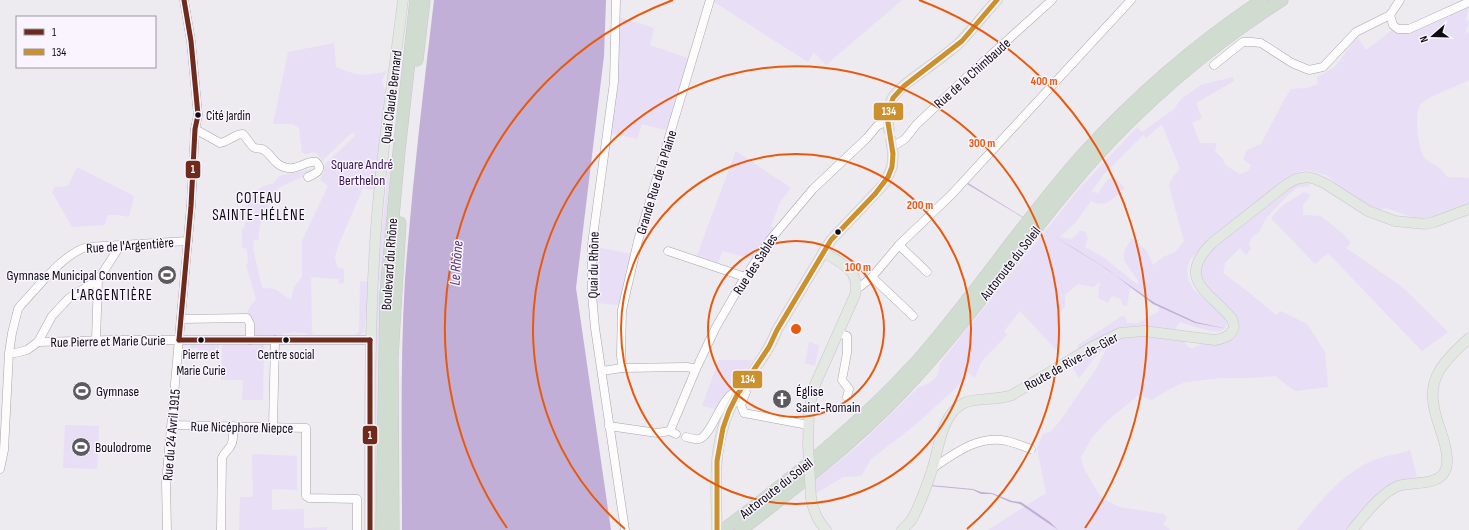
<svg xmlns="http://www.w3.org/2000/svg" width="1469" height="530" viewBox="0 0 1469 530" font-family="'Sofia Sans Condensed',sans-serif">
<rect width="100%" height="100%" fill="#edeaf0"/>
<g fill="#e8def5" fill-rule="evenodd">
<polygon points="715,0 902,0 826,65 814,52 808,62 714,2"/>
<path d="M1469,7l-3,12 3,4 -3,8 3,3v46c-11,6 -44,17 -49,25 -6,9 -2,43 4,52 3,5 10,7 15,11 3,2 6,6 8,9l22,1v26l-28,11 -15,3h-11l-29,-10 -8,2 -21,-10 -31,-25 -20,-5 -16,5 -85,68 -15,17 -3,9 1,10 5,10 32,29 2,6c-2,3 -3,6 -6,7 -9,2 -32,-6 -41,-9l-7,10 -35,-6 -19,4 -41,19v-4l44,-29 4,1 1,6h11l20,-11 1,-5 -29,-19 -3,18h-4l-2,-7 -9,-3 -4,7 -10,-5 2,-15h-2l-4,4 -16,-3 -13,11v11l-5,7 2,26 -6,11 -36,-39 -16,20 3,4 -26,27 -6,16 -6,-5 -12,14 -43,39 -43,33 -10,17 -18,1 -28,17 -1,-12 45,-37 60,-58c13,-3 21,-11 21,-24l139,-174 58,-62 5,5 32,-23 7,-10 20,-14 32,-8 1,4 -38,22 6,15 -10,5 8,20h17l-2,8 8,8 2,6 15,9 8,-3 3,-6 -8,-6 4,-9 14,-6 22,-42 8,-13 16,-1 11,-4 -1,-7 18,-10 22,-30 9,13 26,-20 5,2 17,-1zM1162,124l18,45 -8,9 -3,8 15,55 -9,11 -12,5 -10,8 -6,-14 -15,-13 -8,13v10l15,21 -2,2 -34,-27 -18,-10 3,-9 -3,-7h-5l-8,8 -12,-2 16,-15 15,-21c16,8 22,-3 34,-13l-12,-12 -6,4 -9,13 -7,-1 13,-18 40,-40 2,4z"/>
<polygon points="619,17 654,28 650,45 690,59 669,131 642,124 637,139 611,133"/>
<path d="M334,43l2,24c23,9 26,10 51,4 -6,12 -6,9 -1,21l-12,98 -11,-2 -25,58 -3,11 2,10 7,2v14l-5,1v-5l-20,-1v-1l-8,1 1,54 2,1 -1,1 -4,1 -4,-2h-9v-2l-5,2h-7l-3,2 -24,1c-4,-3 -3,-7 -5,-11 -6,-16 -7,-11 4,-26l-10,-34 2,-3 -1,-13 -5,-2v-16l4,-9 1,-7 -2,-2 1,-9 5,-10 13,-8 10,-3 5,-7 34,-7 1,1 -1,2 -35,16 -18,36 -2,16h-4l-1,9 9,39 13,1 16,11 3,-13 8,-10v-36l26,-55 -8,-6 4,-8 1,-8 29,-27 1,-5 -6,3 -27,26 -2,-4 -6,-5 -9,2 -3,-2 -3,-24 -6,-4h-20l15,-72z"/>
<polygon points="736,151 791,188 780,202 771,226 774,228 752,259 723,251 717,265 696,258"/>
<polygon points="77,167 134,196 129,217 119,215 108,215 104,225 72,227 52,192 55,187 68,186"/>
<path d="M388,172h2c-5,53 -8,107 -11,160 -3,66 -1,132 -1,198h-2v-214l2,-24 2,-2v-8l-2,-5 1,-19z"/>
<path d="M1298,183h11v3l-11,1 -10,8 -22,23 -7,14 -8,6 -2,5 2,6 -5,6 -6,-7 -15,15 -2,10 29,22 24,20 5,-4 26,13 18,28 3,35 -33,4 -20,-15 -26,2h-27l-37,4 -15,7 -18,11 -13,-5 -31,25 -17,19 -10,18 2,10 15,26 8,7 13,7 45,7 3,4 -4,6 7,6h-182l58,-37 -9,-45 6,-14 8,-3 9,-10 36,-52 10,-20 -8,4 -19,25 -8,-14 49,-28 16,-2 23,2 25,5 5,7c6,1 7,-2 12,-4 6,-1 13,1 19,0 12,-2 19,-8 20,-20 -11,-16 -46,-39 -38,-61 1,-4 4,-7 6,-11l75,-61z"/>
<polygon points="1304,192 1311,195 1303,205 1303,215 1321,216 1342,233 1351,243 1346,248 1401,286 1448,332 1422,351 1328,253 1315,264 1271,218 1283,205"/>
<polygon points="595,247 632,254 625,288 619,305 597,303 596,293 600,292 600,264 596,264"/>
<polygon points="360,281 368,282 367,314 365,320 364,332 359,336 357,335 356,333 359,332"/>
<polygon points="809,342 819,345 815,366 805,363"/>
<polygon points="191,345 219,345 219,354 194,355 194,353 198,352 198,348 190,349"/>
<polygon points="222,345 264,345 263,400 242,400 243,380 221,380"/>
<polygon points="719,360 752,360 738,385 728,393 716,409 702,406"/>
<polygon points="65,425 99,426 97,469 63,468"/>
<path d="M1410,450l7,27 -18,4 -16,8 -36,41h-50c22,-27 44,-56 77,-70 12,-5 25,-5 36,-10z"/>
<polygon points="252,454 297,456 297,490 272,489 272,510 304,509 304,528 327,527 327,530 239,530 240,497 253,497"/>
</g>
<g fill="#c2afd7">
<path d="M434,0h172l-2,56 -28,232 35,242h-209c0,-83 -2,-167 3,-251 7,-93 18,-186 29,-279z"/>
<polygon points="968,183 1102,266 1155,303 1196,322 1228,329 1195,323 1153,304 1107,269 1077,250 967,184"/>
<polygon points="930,485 973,489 981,492 992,493 1012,501 1021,502 1050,522 1058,530 1020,504 1010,502 992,494 981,494 973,490 930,486"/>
</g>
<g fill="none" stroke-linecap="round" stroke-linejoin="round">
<defs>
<g id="minor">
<polyline points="616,0 614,82 592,244 592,295 595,328 625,530"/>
<polyline points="1400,0 1390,15 1393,25 1398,29 1409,29 1469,2"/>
<polyline points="1214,65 1243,42 1252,42 1261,43 1292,63 1309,70 1323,67 1356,32 1390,15"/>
<path d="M195,129l25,14c9,-1 14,-9 23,-9l10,13c3,2 6,1 9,2 10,4 11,17 26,19 10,2 19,-8 28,-6 8,8 -1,12 -8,15"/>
<polyline points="892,147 905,139 916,125 972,72 1052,0"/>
<polyline points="899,245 927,272"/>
<polyline points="668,251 745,277"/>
<polyline points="872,277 913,316"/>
<polyline points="857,288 861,286 872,277 899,245 952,194 1131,0"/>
<polyline points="181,319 247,318 250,324 250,340"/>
<polyline points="838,333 847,336 847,353 842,380 849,389 847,397"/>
<polyline points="96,340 98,280"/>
<polyline points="38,342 111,340 370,340"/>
<polyline points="15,353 27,350 38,342 52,316 69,298 98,280 116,252 121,245"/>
<polyline points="622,368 621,354 622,310 638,241 710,0"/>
<polyline points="602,371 622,368 687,367 696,369"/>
<polyline points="742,387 746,392 741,405 744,413 808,425"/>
<polyline points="172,425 306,428 306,496 309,498 357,499 357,530"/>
<polyline points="609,426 657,433 670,431"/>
<polyline points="273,427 275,340"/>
<polyline points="676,434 670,431 696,369 716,327 745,277 770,240 813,189 867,138 877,126 887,121"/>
<path d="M686,437c4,1 9,3 13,2 12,-3 20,-36 34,-46l4,2"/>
<path d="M933,468c22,-15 45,-33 74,-27 8,2 16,5 24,8"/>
<path d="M0,469l4,-19 5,-97 3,-20 6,-24 3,-4c17,-18 43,-52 66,-58l101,-6"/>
<polyline points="167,530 166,483 191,206 195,129 198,115 191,41 184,0"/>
<path d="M221,530l1,-72c2,-5 5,-7 8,-11 4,-5 3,-14 3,-21"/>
</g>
<g id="major">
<path d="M889,130c-2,-12 -2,-23 4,-33 6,-9 15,-15 23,-21 14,-10 27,-19 40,-30 15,-14 27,-31 41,-46"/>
<path d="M808,445l1,-35 5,-23 41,-92c6,-25 -14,-32 -32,-43"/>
<path d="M811,498c2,13 7,23 15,32"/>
<path d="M370,530c0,-96 -1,-191 5,-287 5,-81 18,-162 28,-243"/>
<path d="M717,530c-1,-48 -6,-91 20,-135 13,-21 31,-41 40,-65l54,-90 54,-57 7,-16 1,-13 -2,-14"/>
<path d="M902,530c3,-4 8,-7 10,-11 8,-14 15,-34 20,-49 7,-21 9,-56 32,-67 14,-6 32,-2 48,-8l78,-47 30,-15 24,-2 71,9c10,-2 17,-4 19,-14l-2,-7c-22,-27 -57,-39 -20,-76l75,-59 9,-5 11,-2 8,2 11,5 42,27 27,10 30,3 9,-2 35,-13"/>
<path d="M1352,530c12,-14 29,-37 46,-44 14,-5 39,1 47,-15 4,-8 2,-18 0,-26 -3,-13 -9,-25 -11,-38 -7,-32 14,-49 35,-69"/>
</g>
<g id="highway">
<polyline points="417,60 424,0"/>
<polyline points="382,530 386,294 399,151 416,0"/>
<polyline points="393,530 392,358 400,223"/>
<path d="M723,530c69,-52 136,-105 195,-170 58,-66 106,-140 165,-206 53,-58 113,-110 179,-154"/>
<path d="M741,530c56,-43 113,-87 162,-139 69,-72 123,-156 190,-231 55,-61 119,-115 189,-160"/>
</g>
</defs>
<use href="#minor" stroke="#a8a6ab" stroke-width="9"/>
<use href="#major" stroke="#c8c7ca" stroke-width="11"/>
<use href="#highway" stroke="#c8c7ca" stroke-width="13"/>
<use href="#minor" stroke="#fcfcfd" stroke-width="8"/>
<use href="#major" stroke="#e3e8e2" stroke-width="10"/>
<use href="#highway" stroke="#d1dcd0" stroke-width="12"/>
<defs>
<polyline id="major-bridge" points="808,445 811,498"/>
</defs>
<use href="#major-bridge" stroke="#c8c7ca" stroke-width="11" stroke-linecap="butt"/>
<use href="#major-bridge" stroke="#e3e8e2" stroke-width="10"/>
<defs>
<g id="bus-1">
<polyline points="179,340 191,206 195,129 198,115 191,41 184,0"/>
<polyline points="179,340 370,340"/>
<polyline points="370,340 370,530"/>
</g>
<polyline id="bus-2" points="717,530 717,461 723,428 729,411 737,395 769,347 777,330 831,240 875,194 888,177 892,167 893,154 887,116 893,98 904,86 962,41 997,0"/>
</defs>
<use href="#bus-1" stroke="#f9f4ff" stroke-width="8"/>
<use href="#bus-2" stroke="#f9f4ff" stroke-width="8"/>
<use href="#bus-1" stroke="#6e2a1b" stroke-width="5"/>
<use href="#bus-2" stroke="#ca912c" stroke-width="5"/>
</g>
<g fill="none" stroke="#e8590c" stroke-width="2">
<circle cx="796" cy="329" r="88"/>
<circle cx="796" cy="329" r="175"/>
<path d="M625 529A263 263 0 1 1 967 529"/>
<path d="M507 528A351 351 0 0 1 673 0M919 0A351 351 0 0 1 1085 528"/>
</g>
<defs>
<symbol id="stadium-disc" viewBox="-11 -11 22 22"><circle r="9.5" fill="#5c5a5e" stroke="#f9f4ff"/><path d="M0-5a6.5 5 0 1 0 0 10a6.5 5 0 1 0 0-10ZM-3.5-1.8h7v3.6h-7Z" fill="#fff"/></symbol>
<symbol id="church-disc" viewBox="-11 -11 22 22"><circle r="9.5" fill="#5c5a5e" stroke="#f9f4ff"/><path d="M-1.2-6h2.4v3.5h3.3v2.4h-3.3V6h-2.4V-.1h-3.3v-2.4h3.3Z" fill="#fff"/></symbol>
</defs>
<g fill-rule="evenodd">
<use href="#stadium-disc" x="156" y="264" width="22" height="22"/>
<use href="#stadium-disc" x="71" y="380" width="22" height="22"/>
<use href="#church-disc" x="771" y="388" width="22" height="22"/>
<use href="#stadium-disc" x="70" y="436" width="22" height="22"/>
</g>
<g fill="#0e0c10" stroke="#f9f4ff" stroke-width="1.5">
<circle cx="198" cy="115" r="3.5"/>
<circle cx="838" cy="232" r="3.5"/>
<circle cx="201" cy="340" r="3.5"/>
<circle cx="286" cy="340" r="3.5"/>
</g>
<g text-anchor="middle" stroke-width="3" stroke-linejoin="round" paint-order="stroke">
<g font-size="13" fill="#0e0c10" stroke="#f9f4ff">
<text x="206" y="120" text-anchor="start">Cité Jardin</text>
<text x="201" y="359">Pierre et<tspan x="201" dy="16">Marie Curie</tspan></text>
<text x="286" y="359">Centre social</text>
</g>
<g font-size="14" fill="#0e0c10" stroke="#f9f4ff">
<text transform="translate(972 73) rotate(-42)" y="5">Rue de la Chimbaude</text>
<text transform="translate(391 97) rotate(-83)" y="5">Quai Claude Bernard</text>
<text transform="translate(656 182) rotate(-73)" y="5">Grande Rue de la Plaine</text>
<text transform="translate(130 245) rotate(-4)" y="5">Rue de l'Argentière</text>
<text transform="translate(1010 263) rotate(-52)" y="5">Autoroute du Soleil</text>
<text transform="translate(389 264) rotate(-86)" y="5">Boulevard du Rhône</text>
<text transform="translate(755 264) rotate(-57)" y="5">Rue des Sables</text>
<text transform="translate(593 265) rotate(-89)" y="5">Quai du Rhône</text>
<text transform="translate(108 341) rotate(-1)" y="5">Rue Pierre et Marie Curie</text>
<text transform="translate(1071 361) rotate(-29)" y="5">Route de Rive-de-Gier</text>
<text transform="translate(242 427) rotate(1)" y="5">Rue Nicéphore Niepce</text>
<text transform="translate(171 435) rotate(-85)" y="5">Rue du 24 Avril 1915</text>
<text transform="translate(776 488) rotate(-38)" y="5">Autoroute du Soleil</text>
</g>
<g font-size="14" fill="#371454" stroke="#f9f4ff">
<text x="362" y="169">Square André<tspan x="362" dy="16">Berthelon</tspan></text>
</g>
<g font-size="14" fill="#0e0c10" stroke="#f9f4ff" text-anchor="start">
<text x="153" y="280" text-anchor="end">Gymnase Municipal Convention</text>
<text x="96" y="396">Gymnase</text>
<text x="796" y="396">Église<tspan x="796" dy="16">Saint-Romain</tspan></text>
<text x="95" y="452">Boulodrome</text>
</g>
<g font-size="15" letter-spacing="1" fill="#0e0c10" stroke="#f9f4ff">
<text x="259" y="203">COTEAU<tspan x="259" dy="17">SAINTE-HÉLÈNE</tspan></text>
<text x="112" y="300">L'ARGENTIÈRE</text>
</g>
<g font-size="15" font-style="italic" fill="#543274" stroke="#f9f4ff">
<text transform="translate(456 263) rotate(-86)" y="5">Le Rhône</text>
</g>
</g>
<circle cx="796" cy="329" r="6" fill="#e8590c" stroke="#f9f4ff" stroke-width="2"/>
<g font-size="12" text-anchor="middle" font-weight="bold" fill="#e8590c" stroke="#f9f4ff" stroke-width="3" stroke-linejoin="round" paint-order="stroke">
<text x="1044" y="85">400 m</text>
<text x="982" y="147">300 m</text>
<text x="920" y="209">200 m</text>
<text x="858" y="271">100 m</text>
</g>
<g stroke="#f9f4ff" stroke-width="1.5">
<rect x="873" y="102" width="31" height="19" rx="4" fill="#ca912c"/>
<rect x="185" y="160" width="16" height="19" rx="4" fill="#6e2a1b"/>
<rect x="732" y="370" width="31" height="19" rx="4" fill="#ca912c"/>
<rect x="362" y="425" width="16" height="20" rx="4" fill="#6e2a1b"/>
</g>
<g font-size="11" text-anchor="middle" font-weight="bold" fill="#fff">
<text x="889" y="115">134</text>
<text x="193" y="173">1</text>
<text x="748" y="383">134</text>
<text x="370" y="439">1</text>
</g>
<rect x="16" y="16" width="140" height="52" fill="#f9f4ff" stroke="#9b979f"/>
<rect x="24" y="29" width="20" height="6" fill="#6e2a1b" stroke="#9b979f"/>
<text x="52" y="36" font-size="12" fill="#0e0c10">1</text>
<rect x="24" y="49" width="20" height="6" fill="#ca912c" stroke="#9b979f"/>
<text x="52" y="56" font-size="12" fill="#0e0c10">134</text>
<g transform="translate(1433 36) rotate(250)" stroke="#f9f4ff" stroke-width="3" paint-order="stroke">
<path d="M0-3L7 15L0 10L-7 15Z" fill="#0e0c10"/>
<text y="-6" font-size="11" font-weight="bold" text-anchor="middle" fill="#0e0c10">N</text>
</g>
</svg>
